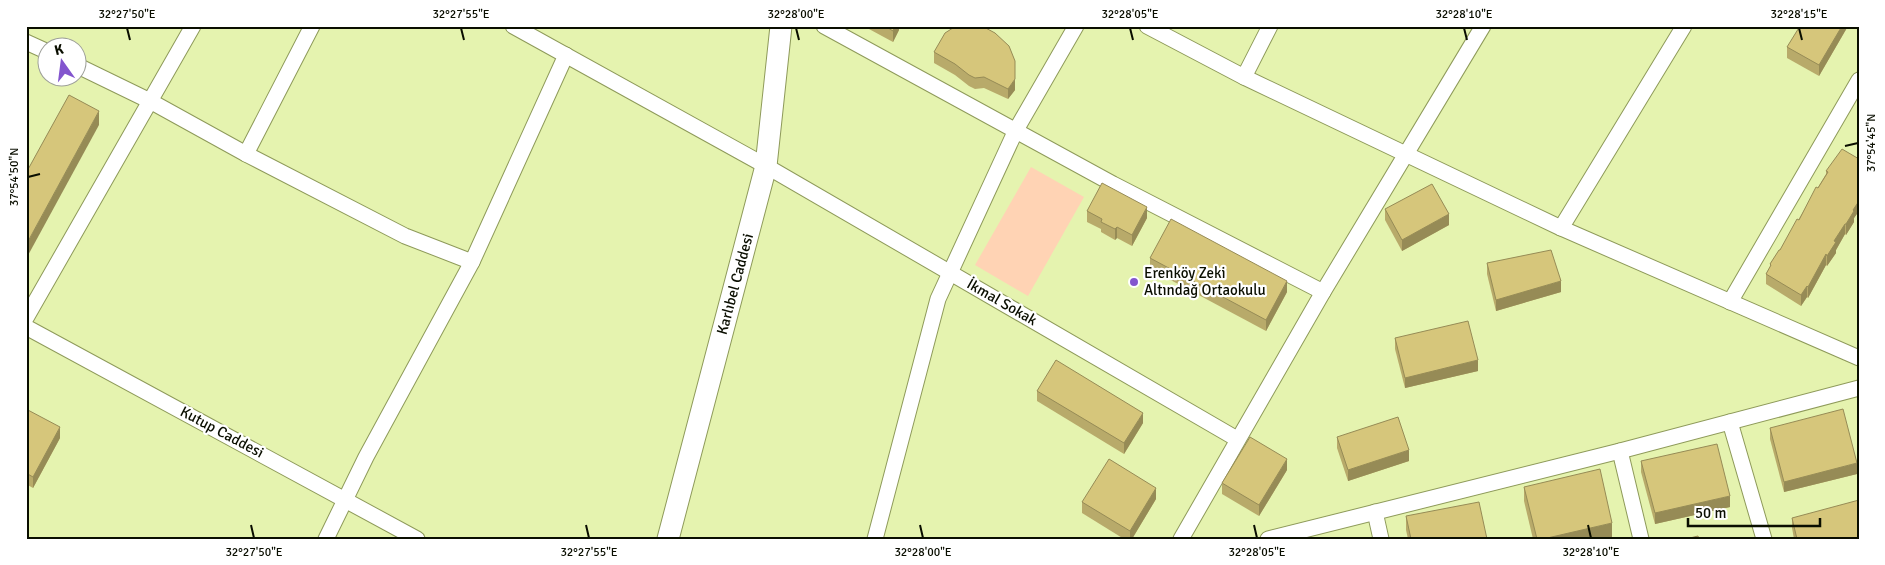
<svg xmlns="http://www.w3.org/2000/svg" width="1885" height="565" viewBox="0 0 1885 565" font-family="Signika,sans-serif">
<rect width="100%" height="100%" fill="#e5f3af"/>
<polygon fill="#ffd3b4" points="1031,167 1084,197 1028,296 975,265"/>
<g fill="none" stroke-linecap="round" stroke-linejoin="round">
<defs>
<g id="street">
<polyline points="513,26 766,166 1237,439"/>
<polyline points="824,26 1113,184 1323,292"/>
<polyline points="1147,26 1244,77 1561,228 1859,358"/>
<polyline points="26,42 48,52"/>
<polyline points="78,66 150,101 246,154 405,236 472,262"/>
<polyline points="1244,77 1270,26"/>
<polyline points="246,154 312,26"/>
<polyline points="1561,228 1684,26"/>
<polyline points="1730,302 1859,80"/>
<polyline points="26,318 193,26"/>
<polyline points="26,327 417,539"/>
<polyline points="1730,422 1764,539"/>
<polyline points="1620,451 1641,539"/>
<polyline points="1375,512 1381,539"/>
<polyline points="326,539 366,457 472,262 566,55"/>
<polyline points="875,539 938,299 1016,130 1076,26"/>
<polyline points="1181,539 1323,292 1483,26"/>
<polyline points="1268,539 1620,451 1859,388"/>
</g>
<polyline id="secondary" points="668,539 766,166 781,26"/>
</defs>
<use href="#street" stroke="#8e9a5a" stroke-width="17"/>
<use href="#secondary" stroke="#8e9a5a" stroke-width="23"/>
<use href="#street" stroke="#fff" stroke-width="15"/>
<use href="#secondary" stroke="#fff" stroke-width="21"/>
</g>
<g fill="#b8aa6a">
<polygon points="854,26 899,26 899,30 893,42 869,29 863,29"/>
<polygon points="1848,26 1819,76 1787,58 1787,47"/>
<polygon points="934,52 1015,90 1008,99 984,88 975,89 969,86 955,75 934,63"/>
<polygon points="1859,121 1859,135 1857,134 1857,123"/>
<polygon points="1859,159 1859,211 1854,218 1854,222 1846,235 1845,234 1836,250 1836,253 1827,266 1826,265 1808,298 1807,297 1801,306 1766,284 1766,274 1770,267 1770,264 1780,250 1826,174 1826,171"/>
<polygon points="1385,209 1449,225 1402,251 1385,220"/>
<polygon points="1087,211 1147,218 1132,246 1117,238 1115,240 1101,232 1101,229 1087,222"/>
<polygon points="1150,258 1287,292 1266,331 1150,269"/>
<polygon points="1487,263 1561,292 1496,311 1487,274"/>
<polygon points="1395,338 1478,371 1405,388 1395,349"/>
<polygon points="1037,391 1143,423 1124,454 1037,401"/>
<polygon points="26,409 60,438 33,488 26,484"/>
<polygon points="1770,428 1857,474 1784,492 1770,439"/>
<polygon points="1337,437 1409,461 1348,481 1337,448"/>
<polygon points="1641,461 1730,507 1655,524 1641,472"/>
<polygon points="1287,470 1259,516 1222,494 1222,483"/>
<polygon points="1524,487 1612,537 1606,539 1533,539 1524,501"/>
<polygon points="1156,499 1132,539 1124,539 1082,513 1082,502"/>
<polygon points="1406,516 1487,539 1408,539 1406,530"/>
<polygon points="1792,518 1859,539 1794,539 1792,528"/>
</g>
<g fill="#968b56">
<polygon points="895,26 899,26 899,30 893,42 893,31"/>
<polygon points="1842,26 1848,26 1819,76 1819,65"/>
<polygon points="1015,79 1015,90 1008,99 1008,89"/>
<polygon points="99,111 99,125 26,259 26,245"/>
<polygon points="1859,201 1859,211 1854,218 1854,222 1846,235 1846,224 1853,210"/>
<polygon points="1147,207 1147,218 1132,246 1132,235"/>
<polygon points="1449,214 1449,225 1402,251 1402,240"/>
<polygon points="1845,224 1845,234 1836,250 1836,253 1827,266 1827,256 1834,241"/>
<polygon points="1117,227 1117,238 1115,240 1115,229"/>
<polygon points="1826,254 1826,265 1808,298 1808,287"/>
<polygon points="1287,281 1287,292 1266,331 1266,320"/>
<polygon points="1561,281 1561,292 1496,311 1496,300"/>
<polygon points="1807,286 1807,297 1801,306 1801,295"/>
<polygon points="1478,360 1478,371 1405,388 1405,378"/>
<polygon points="1143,413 1143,423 1124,454 1124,443"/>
<polygon points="60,427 60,438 33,488 33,477"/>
<polygon points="1409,450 1409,461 1348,481 1348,470"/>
<polygon points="1287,459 1287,470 1259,516 1259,505"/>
<polygon points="1857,463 1857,474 1784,492 1784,482"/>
<polygon points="1156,488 1156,499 1132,539 1130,539 1130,531"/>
<polygon points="1730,496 1730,507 1655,524 1655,513"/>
<polygon points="1612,523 1612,537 1606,539 1543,539"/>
</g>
<g fill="#d6c67b" stroke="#968b56">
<polygon points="885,26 895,26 893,31"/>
<polygon points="956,26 982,26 995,33 1009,46 1015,61 1015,79 1008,89 984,77 975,78 969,75 955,64 934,52 945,33"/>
<polygon points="1800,26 1842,26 1819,65 1787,47"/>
<polygon points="69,95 99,111 26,245 26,173"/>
<polygon points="1842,149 1859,159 1859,201 1853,210 1854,211 1846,224 1845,224 1834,241 1836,242 1827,256 1826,254 1808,287 1807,286 1801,295 1766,274 1771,265 1770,264 1779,250 1780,250 1797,219 1799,220 1816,187 1818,188 1828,172 1826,171"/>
<polygon points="1102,183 1147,207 1132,235 1117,227 1115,229 1101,222 1102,219 1087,211"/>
<polygon points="1432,184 1449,214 1402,240 1385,209"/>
<polygon points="1171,219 1287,281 1266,320 1150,258"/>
<polygon points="1551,250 1561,281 1496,300 1487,263"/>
<polygon points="1468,321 1478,360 1405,378 1395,338"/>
<polygon points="1056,360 1143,413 1124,443 1037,391"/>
<polygon points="26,409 60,427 33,477 26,473"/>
<polygon points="1843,409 1857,463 1784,482 1770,428"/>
<polygon points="1398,417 1409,450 1348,470 1337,437"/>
<polygon points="1250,437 1287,459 1259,505 1222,483"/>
<polygon points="1717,444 1730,496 1655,513 1641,461"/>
<polygon points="1109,459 1156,488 1130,531 1082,502"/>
<polygon points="1600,469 1612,523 1543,539 1537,539 1524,487"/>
<polygon points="1859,500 1859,539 1797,539 1792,518"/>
<polygon points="1479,502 1487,539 1411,539 1406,516"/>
<polygon points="1698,536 1699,539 1686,539"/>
</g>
<path fill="none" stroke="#0a0e00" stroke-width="2" d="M127,28l3,12M461,28l3,12M796,28l3,12M1130,28l3,12M1464,28l3,12M1799,28l3,12M1845,146l13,-3M28,177l12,-3M251,525l3,13M586,525l3,13M920,525l3,13M1254,525l3,13M1588,525l3,13"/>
<circle fill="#8355ce" stroke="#fff" stroke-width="2" cx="1134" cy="282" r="5"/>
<g text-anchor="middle" stroke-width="4.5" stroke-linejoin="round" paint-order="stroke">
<g font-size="15" fill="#0a0e00" stroke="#fff" text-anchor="start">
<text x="1144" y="278">Erenköy Zeki<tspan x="1144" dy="17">Altındağ Ortaokulu</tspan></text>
</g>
<g font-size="15" fill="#0a0e00" stroke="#fff">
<text transform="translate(735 284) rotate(-75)" y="5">Karlıbel Caddesi</text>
<text transform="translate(1002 302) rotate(30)" y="5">İkmal Sokak</text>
<text transform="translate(222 432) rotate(28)" y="5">Kutup Caddesi</text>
</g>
</g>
<rect width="1885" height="565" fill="none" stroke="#ffffff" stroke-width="55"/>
<g transform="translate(62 62) rotate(346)"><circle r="24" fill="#ffffff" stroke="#9d9f99"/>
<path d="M0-4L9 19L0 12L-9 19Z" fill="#8355ce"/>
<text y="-8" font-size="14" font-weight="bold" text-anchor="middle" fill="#0a0e00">K</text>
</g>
<path d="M1688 518v8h132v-8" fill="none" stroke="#0a0e00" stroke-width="2.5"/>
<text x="1695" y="518" font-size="15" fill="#0a0e00" stroke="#ffffff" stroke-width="4" paint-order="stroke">50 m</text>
<rect x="28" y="28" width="1830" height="510" fill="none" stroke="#0a0e00" stroke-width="2"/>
<g font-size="12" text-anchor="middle" fill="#0a0e00">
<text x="127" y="18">32°27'50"E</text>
<text x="461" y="18">32°27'55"E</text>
<text x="796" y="18">32°28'00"E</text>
<text x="1130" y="18">32°28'05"E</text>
<text x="1464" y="18">32°28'10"E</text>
<text x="1799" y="18">32°28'15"E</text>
<text transform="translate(1871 143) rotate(-90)" y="4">37°54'45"N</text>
<text transform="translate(14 177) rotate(-90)" y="4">37°54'50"N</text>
<text x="254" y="556">32°27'50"E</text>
<text x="589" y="556">32°27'55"E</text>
<text x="923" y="556">32°28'00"E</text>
<text x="1257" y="556">32°28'05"E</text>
<text x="1591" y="556">32°28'10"E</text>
</g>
</svg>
